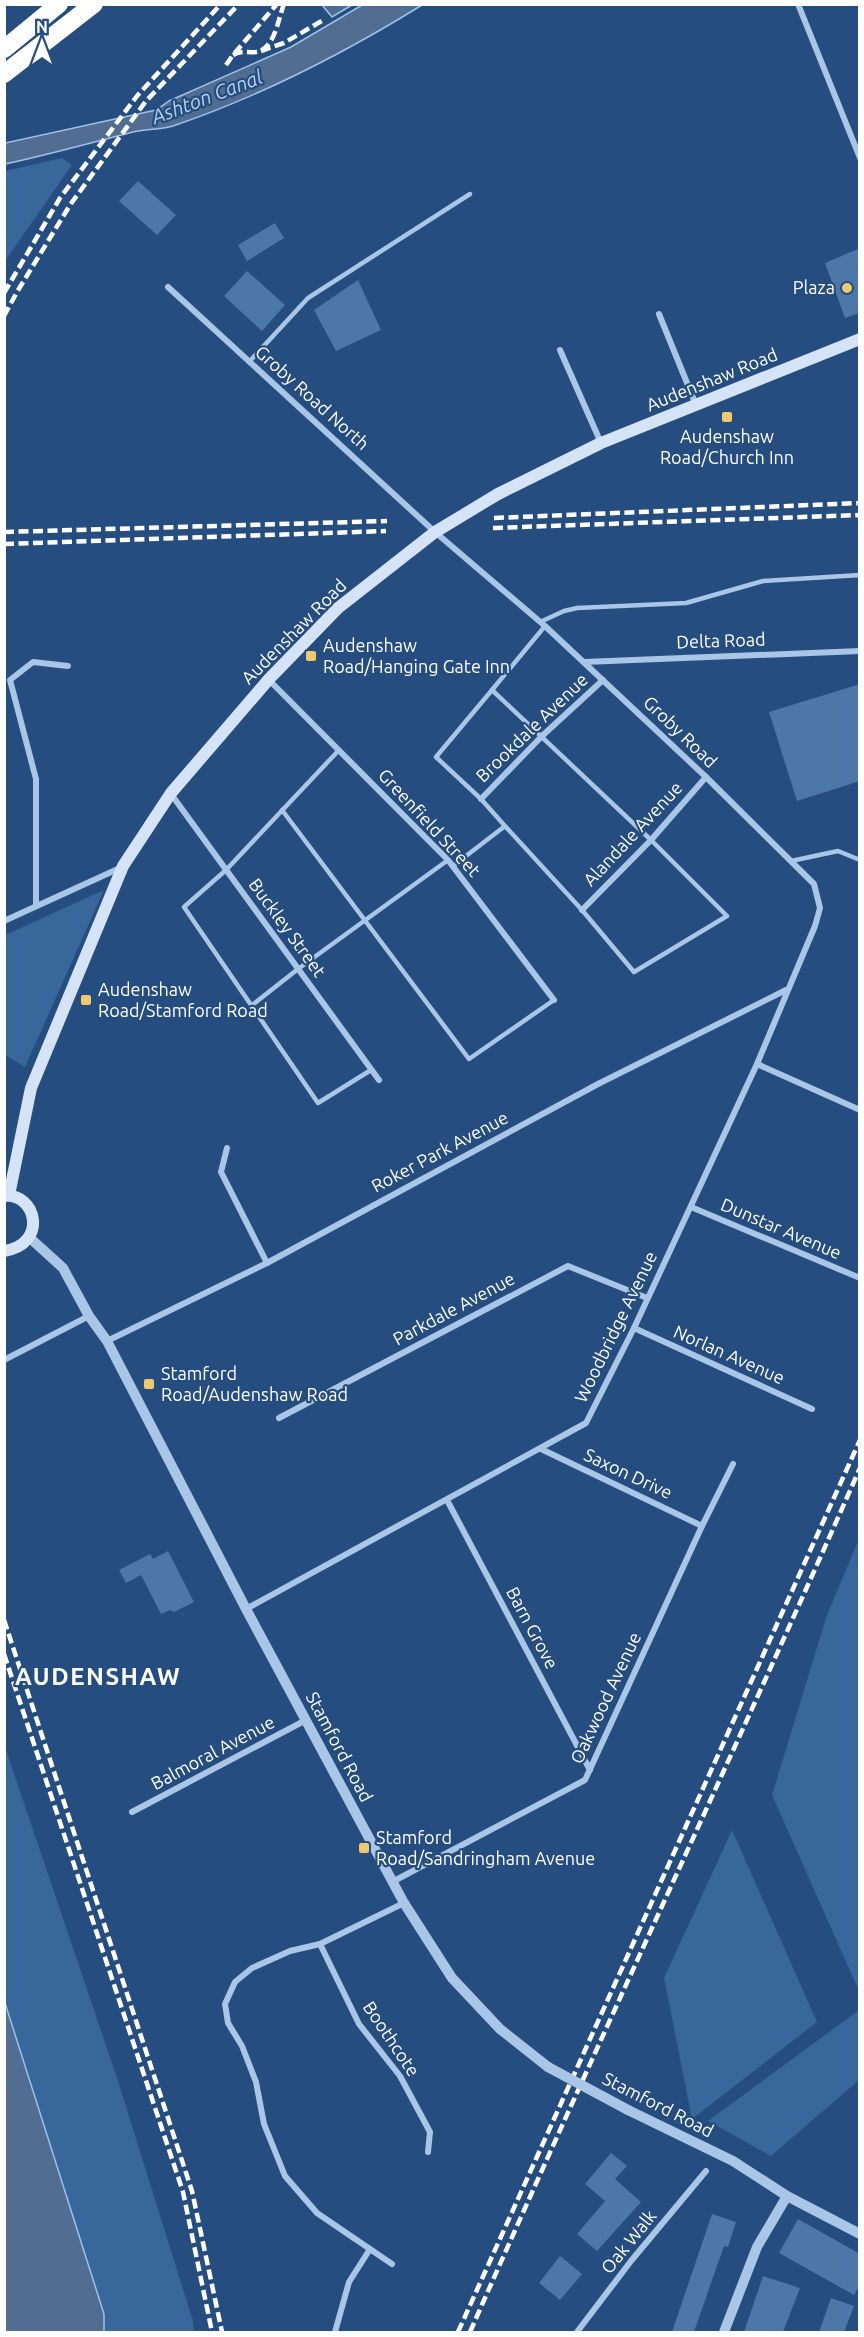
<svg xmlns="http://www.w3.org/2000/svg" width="864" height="2337" viewBox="0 0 864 2337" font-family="Ubuntu,sans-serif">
<rect width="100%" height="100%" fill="#254d7f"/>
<g fill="#38679c">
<polygon points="62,158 72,165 5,261 5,171"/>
<polygon points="104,890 25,1067 5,1055 5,935"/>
<polygon points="859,1539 860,1539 859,1991 772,1795 827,1615"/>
<polygon points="4,1744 117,2078 193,2321 194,2332 104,2332 104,2314 5,2003"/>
<polygon points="732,1830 817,2022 692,2119 664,1978"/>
<polygon points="859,2010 859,2080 771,2156 708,2121"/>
</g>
<g fill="#516e92" stroke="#9fc1e7" stroke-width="1.5">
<polygon points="322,5 352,5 332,17"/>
<path d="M362,5h60c-79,49 -161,91 -249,121 -13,4 -27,3 -40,6 -43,11 -86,23 -128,32v-21l151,-33 13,-9 122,-54z"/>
<polygon points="5,2003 104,2314 104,2332 5,2332"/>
</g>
<g fill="#4d77a7">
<polygon points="138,181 176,215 157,235 119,201"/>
<polygon points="275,223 284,238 247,261 238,245"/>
<polygon points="860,248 860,313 845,318 825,263"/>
<polygon points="247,271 285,305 262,331 224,296"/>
<polygon points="358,280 381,330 336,351 314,310"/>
<polygon points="860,684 860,781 797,801 769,712"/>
<polygon points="168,1551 194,1602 174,1612 170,1610 161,1614 141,1575 126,1583 119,1570 150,1554 153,1559"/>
<polygon points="611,2153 627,2166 615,2179 641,2202 597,2251 577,2234 605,2201 585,2184"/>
<polygon points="712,2214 736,2222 728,2247 724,2246 694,2332 672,2332"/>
<polygon points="798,2219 860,2254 860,2285 854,2295 779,2253"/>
<polygon points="560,2256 582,2274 560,2300 539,2283"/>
<polygon points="763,2276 800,2288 783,2332 744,2332"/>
<polygon points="831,2298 854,2306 844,2332 819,2332"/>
</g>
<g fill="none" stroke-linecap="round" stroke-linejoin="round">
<g stroke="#aac6e6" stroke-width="4.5">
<polyline points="249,362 308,298 470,194"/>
<polyline points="540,622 564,611 577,608 686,603 763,581 860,575"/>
<polyline points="492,690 545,626"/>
<polyline points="339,750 226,870 184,907 318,1103 371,1070"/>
<polyline points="282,810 469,1059 554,1000"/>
<polyline points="791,861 838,851 860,860"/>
<polyline points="453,866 505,826 582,910 634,972 727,916 651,840 492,690 436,757 481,799 505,826"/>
<polyline points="251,1006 298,969 448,860"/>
</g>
<g stroke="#aac6e6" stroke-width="6">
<polyline points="798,4 860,158"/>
<polyline points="168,287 435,532 545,626 706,777 814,884 820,908 815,926 757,1064 634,1328 586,1423 246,1609"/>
<polyline points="659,314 696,405"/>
<polyline points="560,350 601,443"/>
<polyline points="584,662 860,651"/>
<polyline points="269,680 448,860 554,1000"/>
<polyline points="171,794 379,1080"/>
<polyline points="481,799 542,736 603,680"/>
<polyline points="36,906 36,779 10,680 33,662 68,666"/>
<polyline points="582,910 651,840 706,777"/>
<polyline points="4,921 120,868"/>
<polyline points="757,1064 860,1110"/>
<polyline points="227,1148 221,1172 267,1263"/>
<polyline points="691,1207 860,1278"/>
<polyline points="634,1328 812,1409"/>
<polyline points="107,1341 267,1263 598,1084 786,990"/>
<polyline points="4,1360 89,1316"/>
<polyline points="279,1418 568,1266 647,1298"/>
<polyline points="541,1449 702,1526"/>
<polyline points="447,1500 590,1770"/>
<polyline points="132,1812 306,1720"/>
<polyline points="392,1882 585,1780 702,1526 733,1464"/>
<polyline points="320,1944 359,2024 400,2076 430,2132 428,2152"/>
<polyline points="392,2264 317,2213 285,2176 264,2124 256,2082 242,2046 228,2023 225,2004 235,1982 252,1968 290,1951 320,1944 404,1903"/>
<polyline points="335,2332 349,2282 370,2249"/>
<polyline points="577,2332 631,2261 706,2171"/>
</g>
<g stroke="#aac6e6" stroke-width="10">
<polyline points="30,1238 63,1268 89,1316 107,1341 246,1609 404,1903 452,1978 500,2029 548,2067"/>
<polyline points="628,2110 733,2161 787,2196 860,2234"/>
<polyline points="724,2332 757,2247 787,2196"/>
</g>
<g stroke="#d4e3f5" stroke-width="12">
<polyline points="9,1195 31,1088 123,866 171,793 269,679 338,608 435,532 498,494 601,443 860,339"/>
<path d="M4,1196c32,-4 45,48 0,55"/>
</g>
<g stroke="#fff" stroke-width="18">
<polyline points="4,49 59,4"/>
<polyline points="4,74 94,4"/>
</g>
<g stroke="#fff" stroke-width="4.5" stroke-dasharray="10 4.5" stroke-linecap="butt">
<polyline points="261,51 284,43 325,19"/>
<path d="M233,55c9,-5 14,-2 23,-3 19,-3 22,-33 28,-48"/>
<polyline points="226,65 233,55 277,4"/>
<polyline points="4,293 60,198 137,96 221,4"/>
<polyline points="4,316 17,292 70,205 146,101 239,4"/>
<polyline points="494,518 860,503"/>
<polyline points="493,528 860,515"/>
<polyline points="4,532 387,521"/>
<polyline points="4,544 386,531"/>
<polyline points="4,1620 192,2191 222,2332"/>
<polyline points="4,1654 183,2192 212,2332"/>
<polyline points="458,2332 860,1440"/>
<path d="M470,2332c127,-289 262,-574 390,-864"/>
</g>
<polyline stroke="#aac6e6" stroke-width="10" points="548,2067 628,2110"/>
</g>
<g fill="#f0c86e" stroke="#254d7f" stroke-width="2">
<circle cx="847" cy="288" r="6"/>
<rect x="721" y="411" width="12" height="12" rx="3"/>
<rect x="305" y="650" width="12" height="12" rx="3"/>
<rect x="80" y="994" width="12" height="12" rx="3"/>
<rect x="143" y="1378" width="12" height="12" rx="3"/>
<rect x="358" y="1842" width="12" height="12" rx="3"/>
</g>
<g text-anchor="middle" stroke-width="4.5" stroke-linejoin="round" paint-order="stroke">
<g font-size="18" fill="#fff" stroke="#254d7f" text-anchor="start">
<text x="835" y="294" text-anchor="end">Plaza</text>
<text x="727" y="443" text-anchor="middle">Audenshaw<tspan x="727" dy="21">Road/Church Inn</tspan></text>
<text x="323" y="652">Audenshaw<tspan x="323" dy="21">Road/Hanging Gate Inn</tspan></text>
<text x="98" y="996">Audenshaw<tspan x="98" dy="21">Road/Stamford Road</tspan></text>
<text x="161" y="1380">Stamford<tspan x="161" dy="21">Road/Audenshaw Road</tspan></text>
<text x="376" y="1844">Stamford<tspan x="376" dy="21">Road/Sandringham Avenue</tspan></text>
</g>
<g font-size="18" fill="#fff" stroke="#254d7f">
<text transform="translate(712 380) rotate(-22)" y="6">Audenshaw Road</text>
<text transform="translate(312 398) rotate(42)" y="6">Groby Road North</text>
<text transform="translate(294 632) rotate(-45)" y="6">Audenshaw Road</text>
<text transform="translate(721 641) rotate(-2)" y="6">Delta Road</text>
<text transform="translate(532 728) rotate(-44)" y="6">Brookdale Avenue</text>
<text transform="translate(680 732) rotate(44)" y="6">Groby Road</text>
<text transform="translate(429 823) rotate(47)" y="6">Greenfield Street</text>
<text transform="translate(633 834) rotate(-47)" y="6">Alandale Avenue</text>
<text transform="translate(287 928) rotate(54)" y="6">Buckley Street</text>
<text transform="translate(440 1152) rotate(-28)" y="6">Roker Park Avenue</text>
<text transform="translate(781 1229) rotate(23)" y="6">Dunstar Avenue</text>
<text transform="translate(454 1309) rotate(-28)" y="6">Parkdale Avenue</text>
<text transform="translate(616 1327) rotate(-64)" y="6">Woodbridge Avenue</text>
<text transform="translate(729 1355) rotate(24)" y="6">Norlan Avenue</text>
<text transform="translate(628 1474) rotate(25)" y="6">Saxon Drive</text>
<text transform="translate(532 1628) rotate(62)" y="6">Barn Grove</text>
<text transform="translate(606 1698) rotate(-65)" y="6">Oakwood Avenue</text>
<text transform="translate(339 1747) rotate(62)" y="6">Stamford Road</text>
<text transform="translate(213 1753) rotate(-28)" y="6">Balmoral Avenue</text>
<text transform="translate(391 2039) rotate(56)" y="6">Boothcote</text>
<text transform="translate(658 2105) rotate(27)" y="6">Stamford Road</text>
<text transform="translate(629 2242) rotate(-51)" y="6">Oak Walk</text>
</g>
<g font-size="20" font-style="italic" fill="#b6d0ee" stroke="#254d7f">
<text transform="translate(207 97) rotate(-21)" y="7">Ashton Canal</text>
</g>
<g font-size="24" font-weight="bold" letter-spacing="1.5" fill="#fff" stroke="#254d7f">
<text x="98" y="1685">AUDENSHAW</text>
</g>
</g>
<rect width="864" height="2337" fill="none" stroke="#ffffff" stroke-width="12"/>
<g transform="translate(42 42)" stroke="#254d7f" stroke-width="4.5" paint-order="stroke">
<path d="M0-4.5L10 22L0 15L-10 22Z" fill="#ffffff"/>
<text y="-9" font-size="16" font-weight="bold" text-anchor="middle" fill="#ffffff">N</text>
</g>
</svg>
